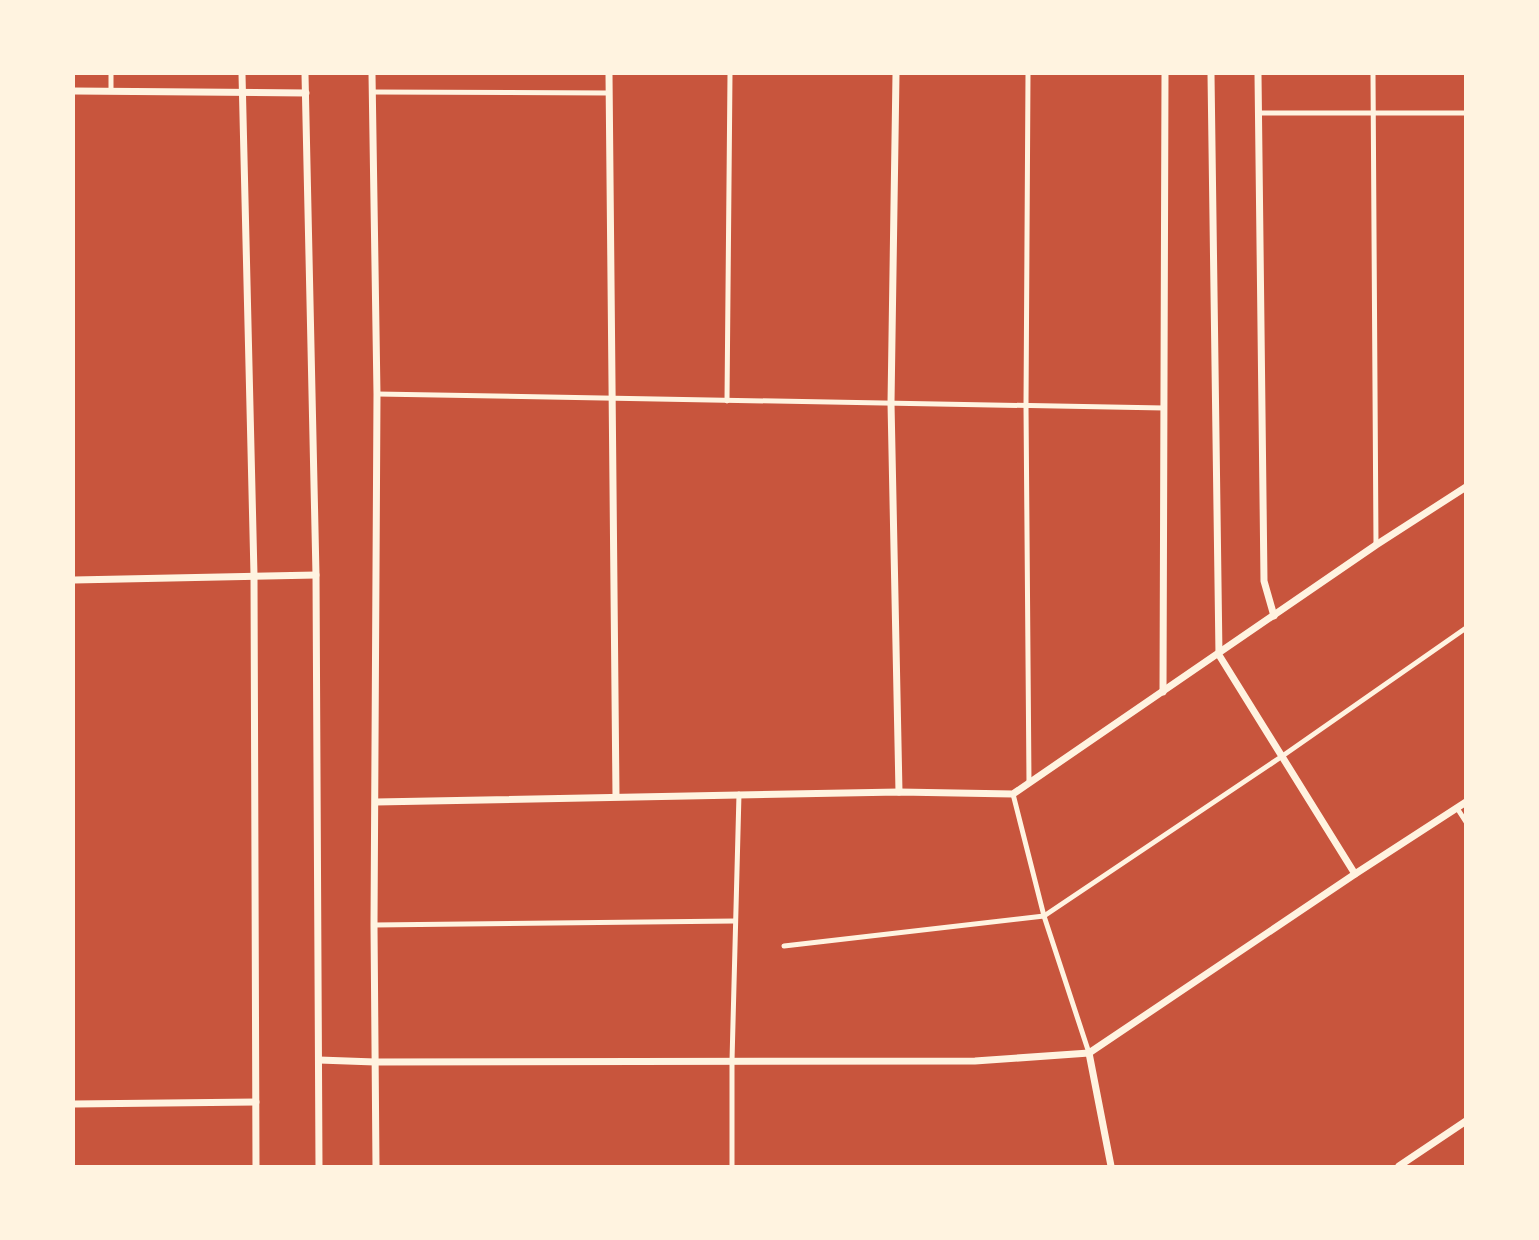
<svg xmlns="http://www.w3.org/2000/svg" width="1539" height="1240" viewBox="0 0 1539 1240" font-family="'Fira Sans',sans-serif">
<rect width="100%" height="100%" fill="#c8553d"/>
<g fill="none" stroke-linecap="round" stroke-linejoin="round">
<g stroke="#fff3e0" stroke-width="5">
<polyline points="111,74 111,91"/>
<polyline points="1028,74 1026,406 1029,783"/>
<polyline points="1373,74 1376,545"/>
<polyline points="372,92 609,93"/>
<polyline points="1259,113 1466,113"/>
<polyline points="377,394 1164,408"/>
<polyline points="727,401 730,74"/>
<polyline points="1013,794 1044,916 1089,1053"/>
<polyline points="1457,808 1466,822"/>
<polyline points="374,925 735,921"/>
<polyline points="784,946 1044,916 1281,757 1466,628"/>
<polyline points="732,1166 732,1061 739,794"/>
</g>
<g stroke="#fff3e0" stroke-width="7">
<polyline points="242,74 254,575 256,1166"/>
<polyline points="305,74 316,575 319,1166"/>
<polyline points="372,74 377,394 374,925 376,1166"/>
<polyline points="609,74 616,796"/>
<polyline points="896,74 891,403 899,792"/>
<polyline points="1211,74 1219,655 1355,874"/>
<polyline points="1258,74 1264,581 1274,616"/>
<polyline points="74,91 306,93"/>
<polyline points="74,580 316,575"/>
<polyline points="1163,692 1165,74"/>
<polyline points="376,802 899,792 1013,794 1376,545 1466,487"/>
<polyline points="1089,1053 1111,1166"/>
<polyline points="319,1060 375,1062 975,1061 1089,1053 1355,874 1466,802"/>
<polyline points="74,1104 256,1102"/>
<polyline points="1399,1166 1466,1121"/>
</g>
</g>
<rect width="1539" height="1240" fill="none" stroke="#fff3e0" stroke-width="150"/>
</svg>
